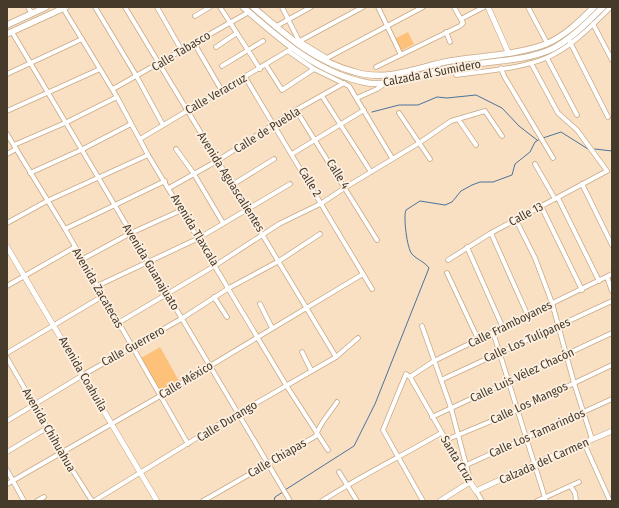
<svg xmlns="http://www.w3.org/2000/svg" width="619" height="508" viewBox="0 0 619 508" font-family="'Fira Sans Condensed',sans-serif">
<rect width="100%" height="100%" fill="#fae0c3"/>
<g fill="#fdc17a">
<polygon points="408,32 414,44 401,51 394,39"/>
<polygon points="160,347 179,381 160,391 141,358"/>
</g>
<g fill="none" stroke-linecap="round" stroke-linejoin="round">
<g stroke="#4b739b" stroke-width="1">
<polyline points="372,112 399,105 418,105 437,97 447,98 476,95 502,108 519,126 537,140"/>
<polyline points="543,138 561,132 588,149"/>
<polyline points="595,149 612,151"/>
<path d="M285,490l69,-44 21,-42 54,-136c-5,-7 -12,-8 -17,-14 -5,-5 -9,-38 -6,-44l14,-9 25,4 7,-3 9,-11 11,-6 8,-3h13l19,-7 3,-11 15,-12 5,-10 5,-3"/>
<polyline points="274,501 275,497 283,492"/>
</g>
<defs>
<g id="minor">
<polyline points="28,7 32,14"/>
<polyline points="95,7 137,77 163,125"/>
<polyline points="125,7 336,357"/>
<polyline points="157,7 182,51"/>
<polyline points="220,7 260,69"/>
<polyline points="282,7 299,41 327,58 423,7"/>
<polyline points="378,7 401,55"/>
<polyline points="528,7 547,43"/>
<polyline points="63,8 117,97 148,155 286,385 328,450"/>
<polyline points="195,16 210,7"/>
<polyline points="461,19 484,7"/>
<polyline points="593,24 612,60"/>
<polyline points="275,27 311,7"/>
<polyline points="12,32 290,501"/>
<polyline points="446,32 450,42"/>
<polyline points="569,40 608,117"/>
<polyline points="298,42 363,7"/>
<polyline points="194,43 222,91"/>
<polyline points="216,47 237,33"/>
<polyline points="288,51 314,69 349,86 392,158"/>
<polyline points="547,58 577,115"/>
<polyline points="266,65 282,90 314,69"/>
<polyline points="222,66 263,41"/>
<polyline points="376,67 460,26 463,23 454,7"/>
<polyline points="501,68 504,76 553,158"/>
<polyline points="7,74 82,39"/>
<path d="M456,75c28,-4 64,-6 90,-17 25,-10 46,-33 65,-51"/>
<polyline points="245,77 372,289"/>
<polyline points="113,89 249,12"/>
<polyline points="322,96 371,172"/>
<polyline points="357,98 377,89 384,84"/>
<polyline points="296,110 377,240"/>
<polyline points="7,111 100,69"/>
<polyline points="399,113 430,159"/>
<polyline points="458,119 476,145"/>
<polyline points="7,134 65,229 188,444"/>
<polyline points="140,139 291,49"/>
<polyline points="14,145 65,123 117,97"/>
<polyline points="176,149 194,174 223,223"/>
<polyline points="7,154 16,149"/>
<polyline points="292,154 364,110"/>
<polyline points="535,164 555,199"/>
<polyline points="30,173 81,150 131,124"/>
<polyline points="582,184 612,245"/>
<polyline points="232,185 274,159"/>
<polyline points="169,188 217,161 296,110 344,83"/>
<polyline points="558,198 599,281"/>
<polyline points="541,206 582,290"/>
<polyline points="516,220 535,258 552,303 574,383 592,439"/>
<polyline points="7,223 47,201 148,155"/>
<polyline points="65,229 165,181"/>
<polyline points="491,233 528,316"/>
<polyline points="467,247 503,328"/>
<polyline points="81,260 131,233 182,210"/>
<polyline points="448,260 491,233 607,171 577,130 558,113 531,63"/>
<polyline points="447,273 478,339"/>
<polyline points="607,277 612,291"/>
<polyline points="7,286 75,247"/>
<polyline points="97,286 199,238 290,184"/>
<polyline points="214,297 227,317"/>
<polyline points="260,304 272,328"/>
<polyline points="118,323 216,265 279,224 322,203 346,187 419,143 451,121 485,111 502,136"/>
<polyline points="422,326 451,408 470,480"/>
<polyline points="493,332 546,501"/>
<polyline points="302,352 311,370"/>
<polyline points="7,353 103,296"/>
<polyline points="7,358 61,452 92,501"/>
<polyline points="410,377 434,361 612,274"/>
<polyline points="441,380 612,301"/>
<polyline points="432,417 612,333"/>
<polyline points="7,421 83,375 181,319 229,288 279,261 320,234"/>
<polyline points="446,440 518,410 612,365"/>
<polyline points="584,443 610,501"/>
<polyline points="7,452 47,428"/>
<polyline points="462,467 612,399"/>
<polyline points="7,470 24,501"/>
<polyline points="339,472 357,501"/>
<polyline points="7,484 160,396 363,274"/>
<polyline points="571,487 575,493 576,501"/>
<polyline points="476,491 482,501"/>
<polyline points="37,501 44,497"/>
<polyline points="94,501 213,428 336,357 358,338"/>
<path d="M203,501l113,-65c2,-11 14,-23 21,-34"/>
<path d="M322,501c38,-25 80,-45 119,-68"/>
<polyline points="423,501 383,430 406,374 410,377 470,482"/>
<polyline points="537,501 579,482"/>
</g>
<g id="tertiary">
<polyline points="488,7 508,52"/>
<polyline points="7,247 157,501"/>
<polyline points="440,501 470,482 476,491 534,464 612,431"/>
</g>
<g id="secondary">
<path d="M243,7c37,32 75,67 125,76 26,4 60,-12 86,-16 30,-6 70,-5 98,-18 20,-10 35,-27 51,-42"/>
<path d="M253,7c32,27 60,54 102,65 33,10 63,-5 95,-11 31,-5 67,-6 96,-17 19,-8 34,-23 48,-37"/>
<polyline points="7,25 46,7"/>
<polyline points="7,34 66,7"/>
</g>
</defs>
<use href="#minor" stroke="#c7a985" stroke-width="5.5"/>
<use href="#tertiary" stroke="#c7a985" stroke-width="6"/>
<use href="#secondary" stroke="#c7a985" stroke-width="7"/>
<use href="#minor" stroke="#fff" stroke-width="4"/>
<use href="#tertiary" stroke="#fff" stroke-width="5"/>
<use href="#secondary" stroke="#fff" stroke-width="5.5"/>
</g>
<g text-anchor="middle" stroke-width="3.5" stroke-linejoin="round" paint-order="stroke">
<g font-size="12" fill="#463a2b" stroke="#fdf0e1">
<text transform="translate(181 51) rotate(-31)" y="4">Calle Tabasco</text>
<text transform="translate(432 73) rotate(-11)" y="4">Calzada al Sumidero</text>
<text transform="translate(216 94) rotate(-30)" y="4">Calle Veracruz</text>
<text transform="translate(267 130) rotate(-32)" y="4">Calle de Puebla</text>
<text transform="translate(338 174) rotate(58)" y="4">Calle 4</text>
<text transform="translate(231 182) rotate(58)" y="4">Avenida Aguascalientes</text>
<text transform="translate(310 182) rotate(58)" y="4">Calle 2</text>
<text transform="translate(526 214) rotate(-28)" y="4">Calle 13</text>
<text transform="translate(195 230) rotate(59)" y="4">Avenida Tlaxcala</text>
<text transform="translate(151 267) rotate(59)" y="4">Avenida Guanajuato</text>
<text transform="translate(98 288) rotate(60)" y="4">Avenida Zacatecas</text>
<text transform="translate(510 324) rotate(-26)" y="4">Calle Framboyanes</text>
<text transform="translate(527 340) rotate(-24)" y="4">Calle Los Tulipanes</text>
<text transform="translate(133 346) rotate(-29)" y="4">Calle Guerrero</text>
<text transform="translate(83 374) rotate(60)" y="4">Avenida Coahuila</text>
<text transform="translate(522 375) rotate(-25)" y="4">Calle Luis Vélez Chacón</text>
<text transform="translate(186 380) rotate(-31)" y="4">Calle México</text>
<text transform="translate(529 403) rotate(-25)" y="4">Calle Los Mangos</text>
<text transform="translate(227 421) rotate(-31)" y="4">Calle Durango</text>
<text transform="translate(49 430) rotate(60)" y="4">Avenida Chihuahua</text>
<text transform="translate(537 433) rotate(-24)" y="4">Calle Los Tamarindos</text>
<text transform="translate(277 458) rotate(-30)" y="4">Calle Chiapas</text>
<text transform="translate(457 459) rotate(59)" y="4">Santa Cruz</text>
<text transform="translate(544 461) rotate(-24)" y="4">Calzada del Carmen</text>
</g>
</g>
<rect width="619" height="508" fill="none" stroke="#463a2b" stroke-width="16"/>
</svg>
